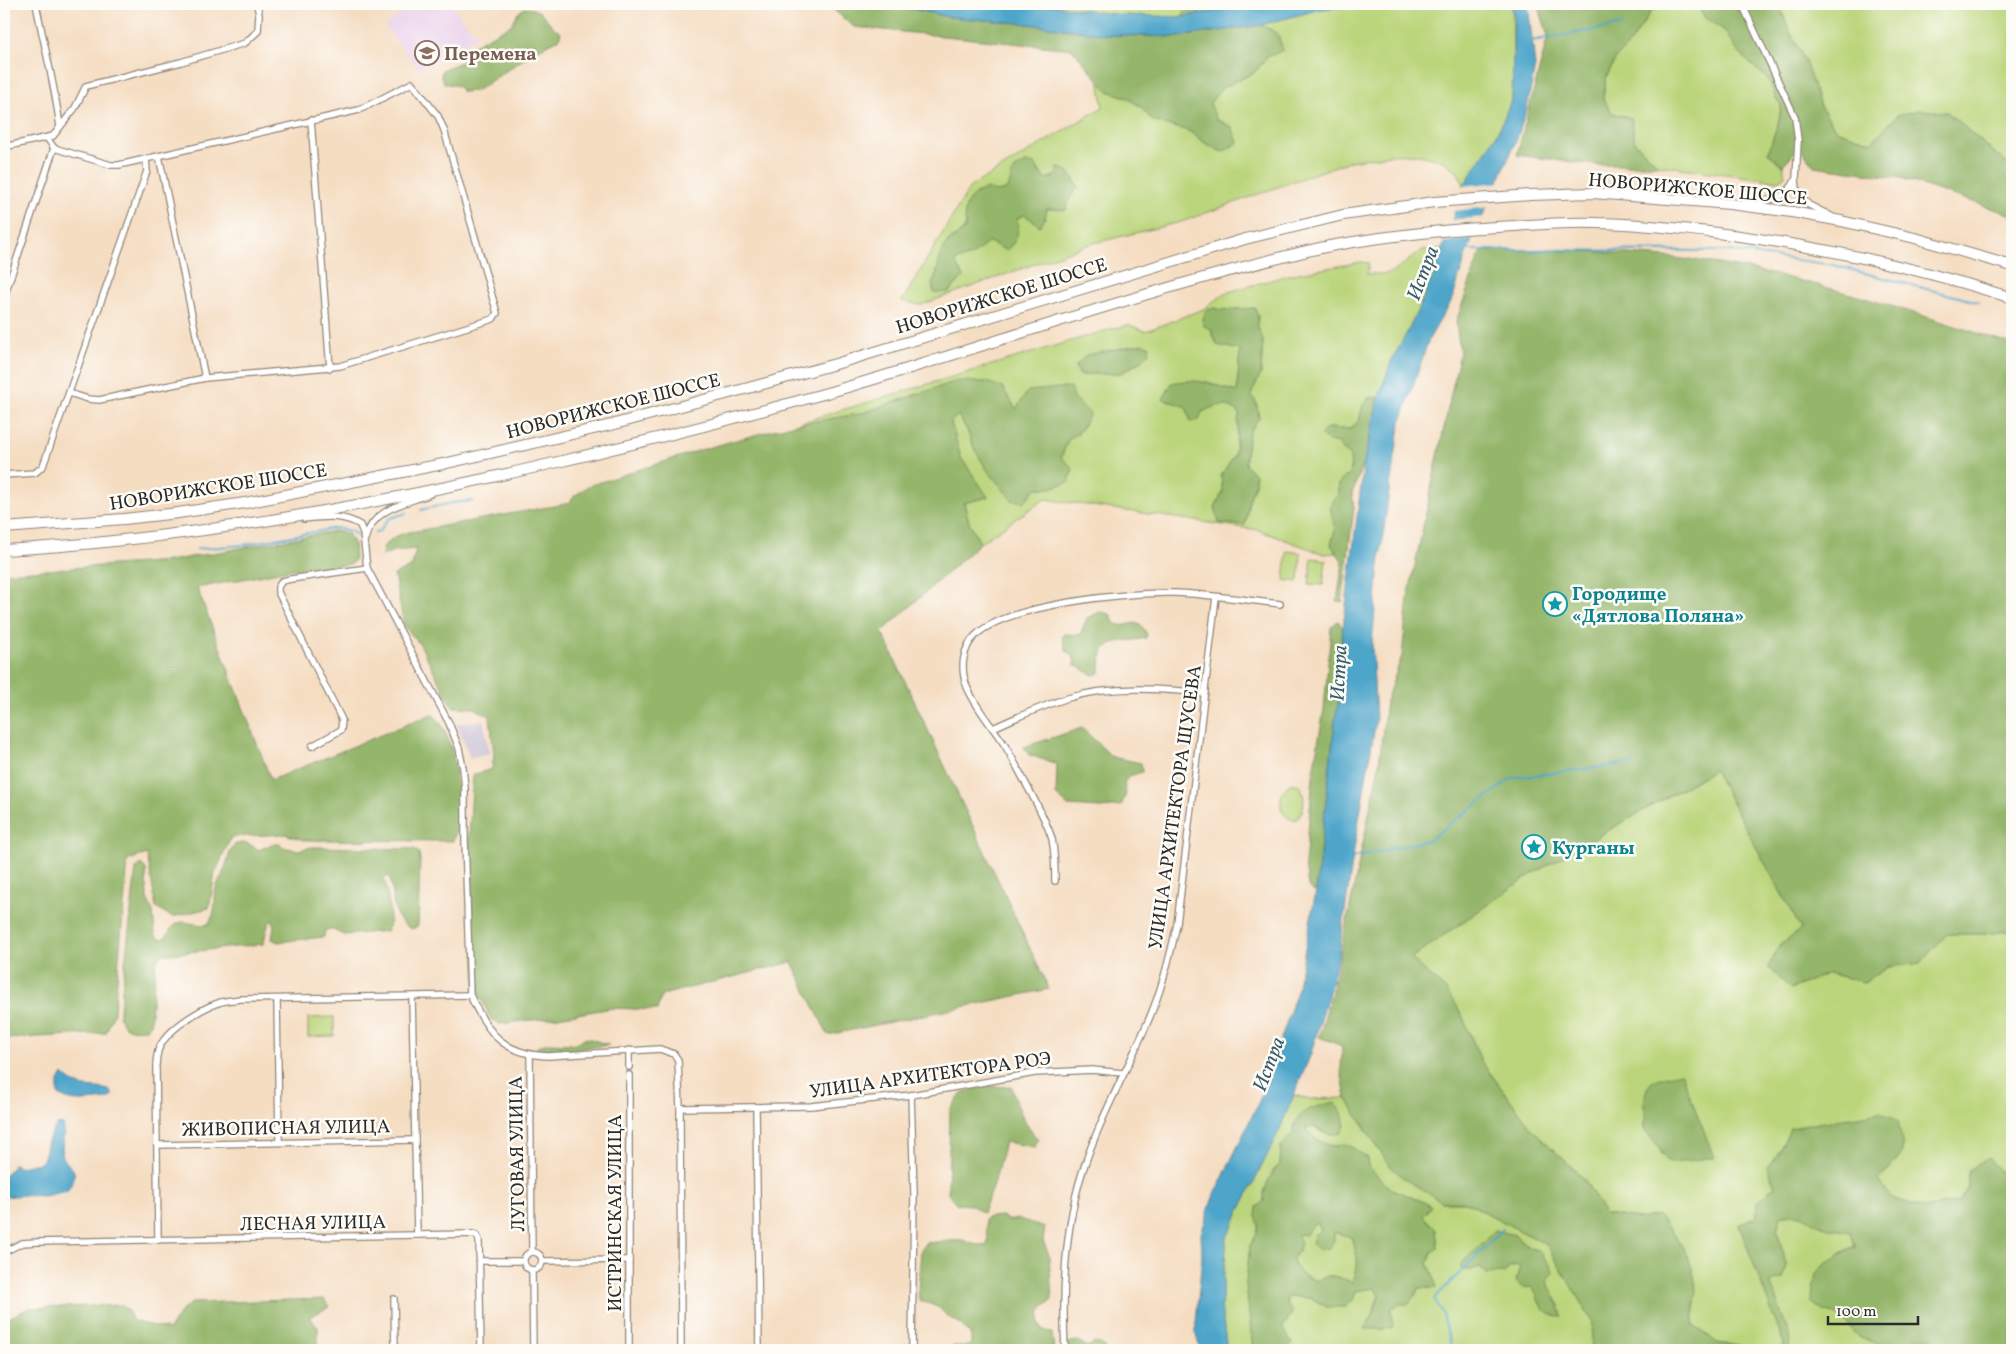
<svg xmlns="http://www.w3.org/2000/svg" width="2016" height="1354" viewBox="0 0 2016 1354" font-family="Vollkorn,serif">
<rect width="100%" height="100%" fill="#fdfcf7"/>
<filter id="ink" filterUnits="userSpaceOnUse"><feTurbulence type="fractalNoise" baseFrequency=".02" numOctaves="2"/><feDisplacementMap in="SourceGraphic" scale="10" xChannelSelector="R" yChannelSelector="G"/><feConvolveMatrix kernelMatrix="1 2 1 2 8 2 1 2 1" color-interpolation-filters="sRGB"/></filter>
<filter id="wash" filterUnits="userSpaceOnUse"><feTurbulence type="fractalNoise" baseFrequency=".0096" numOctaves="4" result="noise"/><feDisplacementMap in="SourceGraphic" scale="20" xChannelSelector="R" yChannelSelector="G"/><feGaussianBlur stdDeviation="1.12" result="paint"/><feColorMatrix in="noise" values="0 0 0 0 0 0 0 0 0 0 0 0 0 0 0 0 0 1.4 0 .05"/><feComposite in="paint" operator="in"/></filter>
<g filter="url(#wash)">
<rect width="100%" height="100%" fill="#f5ddc2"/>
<polygon fill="#ead1ec" points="413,4 450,4 477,36 419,70 385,26"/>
<polygon fill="#cabfd6" points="483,720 490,754 470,758 457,724"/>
<g fill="#bbd57b" stroke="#738053" fill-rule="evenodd">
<polygon points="1042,4 1194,4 1180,17 1122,15"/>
<path d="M1376,4h133l3,4 2,78c-6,37 -30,68 -50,99l-7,-14 -14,-10 -28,-7 -25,1 -40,6 -169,61 -91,22 -169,61 -19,-4 68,-114 133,-80 -4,-29 9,13 18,6 15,10 12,14 36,10 16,12 17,9 16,-9 -6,-16 -16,-8 -7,-16 13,-15 33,-16 12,-15 16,-7 -6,-17 -16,-8 60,-16zM1035,164l10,15 23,-8 10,15 -10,15 -21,8 -2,9 -20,-3 -8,3 2,9 -35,17 -13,12 -17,5 9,16 -14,15 -17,-7c7,-13 7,-28 15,-41 8,-13 23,-8 17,-30l31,-21 10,-3 6,-7z"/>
<polygon points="1656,4 1696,4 1705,18 1724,30 1738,52 1770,81 1775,97 1781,105 1779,120 1768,153 1783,165 1785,176 1778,181 1658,165 1635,143 1631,118 1612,113 1603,99 1606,78 1616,58 1629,45"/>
<polygon points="1779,4 2012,4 2012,168 1947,112 1897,115 1872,142 1836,130 1820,106 1806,64 1788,28"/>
<path d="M1443,249l-11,30 -23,50 -18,33 -12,35 -11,1 -5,7 -4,16 -9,8 -23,-1 -7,7 8,6 11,2 3,6 8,6 1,16 -12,12v9l-9,14 5,24 -4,15 6,8 -13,1 -66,-24 -213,-31 -65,44 -11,-21 -5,-19 24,-6 -27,-39 -11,-36 8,-7 9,15 7,18 38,52 24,-12h14l18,-48 12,-9 9,-16 -14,-16 -59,11 -96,-17 -61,21 -67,11 319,-96 18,-4 17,6 60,-23 19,-15 63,-18 73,-13 8,1 -2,11h19l9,-3 27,-21zM1214,308l7,2 34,-2 3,8 -1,9 6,15 -2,33 -10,22 5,7 3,16 -10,14 -4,32 10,11v9l-6,16 -4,25 -30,-18 8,-15 -2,-16 14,-22 4,-41c-18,-16 -33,-5 -48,9l-5,-15 20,-26 31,12 3,-43 -23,-5 -6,-16zM1143,360l-22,13 -41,2z"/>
<polygon points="1287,551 1301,553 1299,580 1296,582 1284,580"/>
<polygon points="1312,558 1326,560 1323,585 1309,584"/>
<path d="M1714,770l87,159 -21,16 11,44 37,-16 36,9 24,-15 32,-4 26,-29h39l27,-4v250l-44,-10v17l-8,14 -35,7 -34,-10 -13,-19c26,-24 28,-23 19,-58l-16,-9 -90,16 -15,29 -9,10 8,19 -18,16 -1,15 -17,8 45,119 -1,6h-31l-6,-3 -29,-4 -23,-18c0,-13 3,-29 1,-43 -3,-25 -20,-49 -37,-67l-19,4 -34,-5 -21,-35 -52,-50 -51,-68 -20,-48 -50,-55 116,-81zM1647,1088l15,67 -3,-7 -14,-19z"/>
<path d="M1292,783l8,2c6,11 5,26 -4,35 -20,-2 -20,-29 -4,-37z"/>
<polygon points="334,1017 334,1036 308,1037 308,1018"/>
<path d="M1294,1095l14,4 38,-1 43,67 54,37h23l81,43 46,78 -2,27h-215l-2,-2 -5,2h-83l6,-7 -9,-16 4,-8 -1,-23 25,2 16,9 26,-7 3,-9 19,-3 4,8 -4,8 -1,9 -9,15 19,1 7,-21 24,-11 3,-9h18l-1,-8 -7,-17 4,-9 6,-7 -2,-17 -13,-14 8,-9 -7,-5 -33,-13 -23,-23 -1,-9 -9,-4 -7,-7c-18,1 -36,-2 -46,-19l9,-1 8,6 23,-6 -51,-2v9l-13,13 -1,18 -7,7 -9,20v10l-8,15 3,8 -2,9 -7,13 -4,37 7,67h-26l-6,-43 6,-70 33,-67zM1515,1235l14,13 9,2 11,39 12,17 -22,-3 -2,-9 -17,-29 -34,9 -6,-7z"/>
<polygon points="1795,1212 1809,1218 1822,1226 1851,1232 1855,1246 1841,1253 1824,1311 1840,1316 1860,1338 1888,1347 1915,1338 1930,1337 1942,1346 1940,1350 1787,1350 1791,1340 1769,1282 1783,1279 1786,1265 1777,1231 1781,1216"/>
<path d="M1317,1222l4,8 22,4 8,3c6,16 10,30 1,45 -15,-5 -21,-10 -35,-1 -14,-6 -21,-6 -24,-23l6,-8 -3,-16z"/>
</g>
<g fill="#94b66b" stroke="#60704b" fill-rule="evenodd">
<polygon points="827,4 891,4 949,17 1021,23 1108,35 1177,37 1261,25 1277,33 1283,50 1267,57 1255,72 1222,88 1210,103 1216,119 1232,127 1238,143 1222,152 1205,143 1189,131 1153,121 1141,107 1126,97 1108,91 1072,49 854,27"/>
<polygon points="1194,4 1244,4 1219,11 1180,17"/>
<polygon points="1538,4 1656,4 1629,45 1616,58 1606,78 1603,99 1612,113 1631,118 1635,143 1658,165 1598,165 1517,155 1548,36"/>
<polygon points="1696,4 1779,4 1788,28 1806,64 1820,106 1836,130 1872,142 1897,115 1919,110 1947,112 2012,168 2012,215 1901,178 1814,166 1799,147 1783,165 1768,153 1779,120 1781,105 1775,97 1770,81 1738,52 1724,30 1705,18"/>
<path d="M524,8c22,-1 23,19 37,24l-2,7 -19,9 -64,43 -14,1 -4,-6 -14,-3 -3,-7 1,-6 19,-8 13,-17 37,-20 7,-12z"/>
<path d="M1026,163l9,1 4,8 7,7 9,-2 3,-9 10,3 10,15 -10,15 -2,9 -19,-1 -2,9 -5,8 -15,-11 -8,3c2,15 1,23 -11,32l-17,-8 -18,14 -16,5 8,16 -14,15 -15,1 -2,-8c7,-13 6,-32 16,-43 5,-5 12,-6 16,-12 4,-6 0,-11 1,-18 0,-12 12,-21 22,-23 15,7 24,1 24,-15l6,-7z"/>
<path d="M1553,249c55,4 112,6 166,15 100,16 197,50 293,80v586l-27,4h-38l-27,29 -32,4 -24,15 -36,-9 -37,16 -23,-22 12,-22 21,-16 -87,-159 -187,107 -116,81 35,32 15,23 20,48 51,68 52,50 21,35 34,5 19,-4c17,18 34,42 37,68 2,13 -1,29 -1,42l23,18 29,4 6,3h-161l2,-27 -46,-78 -81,-43h-23l-37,-22 -17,-15 -43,-67 -5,-27 1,-25 -23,-9 14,-48 46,-224 7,-64 16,-45 6,-58 52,-246 -4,-30 25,-71z"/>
<path d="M1214,308l7,2 34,-2 3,8 -1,9 6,15 -2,33 -10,22 5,7 3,16 -10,14 -4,32 10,11v9l-6,16 -4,25 -26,-2 -4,-16 8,-15 -2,-16 14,-22 4,-41c-13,-12 -23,-8 -37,-1l-3,8 -8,2 -5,-15 -23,-8 9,-16c28,-6 40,2 65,9l3,-42 -23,-5 -6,-16 -7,-3 -1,-8 3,-7z"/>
<polygon points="1142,344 1150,346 1148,354 1142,360 1121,373 1080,375 1075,367 1086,355"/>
<polygon points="957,381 987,382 1002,387 1016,409 1028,391 1070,387 1075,399 1090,414 1080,431 1068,440 1061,457 1073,468 1069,482 1050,488 1036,488 1024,502 1012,500 987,470 974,448 967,430 958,415 951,422 961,458 988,497 964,503 969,522 980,543 882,632 1049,989 828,1035 792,962 662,995 657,1010 613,1008 558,1017 499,1024 491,1019 476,988 469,837 473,775 492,769 494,755 490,716 474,708 452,707 421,646 404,625 394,575 412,566 416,549 393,551 382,556 383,547 394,537 405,533 570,503 572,498 588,486 707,448 792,425 859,414"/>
<polygon points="1379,397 1364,462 1352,493 1354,508 1342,602 1337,601 1343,562 1331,545 1335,530 1330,506 1339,492 1339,483 1351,471 1350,455 1342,449 1339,443 1328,441 1320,435 1327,428 1350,429 1359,421 1363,405 1369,398"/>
<path d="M335,531l13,2 6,12 1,14 -4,5 -46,7 -11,-2 -97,19 74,192 161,-66c25,17 32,100 21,127l-149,-1 -19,-6 -54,3 -16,36 -6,35 -37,9 -16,-10 -9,-53 -19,6 -14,152 -8,21 -102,6v-466l165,-12z"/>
<path d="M1100,612l10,2 4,9c8,4 13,2 20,0l7,2 6,9 -1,4c-29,6 -47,-3 -46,35l-7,2 -18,-10 -1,-7 -8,-8 -4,-14 3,-2 15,1 7,-17z"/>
<polygon points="1338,621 1343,628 1340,665 1342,683 1335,720 1316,891 1312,891 1308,886 1305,864 1314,766 1324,710 1331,627"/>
<polygon points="1082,728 1112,757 1141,763 1142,772 1129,776 1124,783 1126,794 1121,806 1101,808 1068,806 1056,795 1057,764 1029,755 1024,747"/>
<path d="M241,843h6l12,7 13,-6h7l7,4 13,2 13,-3 102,2 5,4 1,6 -2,67 -6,3c-24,-10 -16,-33 -23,-54l-5,4c4,16 9,37 3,52l-43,4 -13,-6 -6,1 -1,7 -46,5 -6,-3 2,-13 -2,-7c-6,7 -6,17 -9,25l-103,11 -4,6 -6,64 -4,4c-12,1 -22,2 -27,-12l17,-148 5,-5 5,5 1,29 6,14 2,22 4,5 6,-1c16,-25 18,-13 42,-13 10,-11 7,-23 9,-37 2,-6 6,-12 8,-18 4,-8 4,-18 10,-25z"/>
<polygon points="587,1038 609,1045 556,1052 537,1049 537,1047 547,1043 573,1044"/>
<polygon points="1681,1073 1714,1157 1674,1163 1667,1161 1659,1148 1645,1130 1645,1096 1647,1088 1652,1082 1659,1078"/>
<path d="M990,1086l22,1c5,19 12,38 26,52l-3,8 -30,-5 -9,34 -13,37 -12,-8 -14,-1 -9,-10 2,-84 13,-18z"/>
<path d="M1334,1102c8,7 9,13 11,24l-4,7c-12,3 -18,0 -27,-7l-9,2c5,8 19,19 30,19 3,-1 5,-3 8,-3 8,0 17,10 24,13l1,9 23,23 33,13 7,5 -8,9 13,14 2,17 -7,7 -3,9 7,17 2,8h-19l-3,9 -7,7h-9l-8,4 2,19 -9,2h-19c2,-6 6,-10 9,-16 2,-6 2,-11 5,-17l-4,-8 -19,3 -3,9 -7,7h-19l-16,-9 -24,-2v9l6,7 -10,15 9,16 -6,7h-33l-7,-67 4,-37 7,-13 2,-8 -3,-9 1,-9 7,-6c0,-14 6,-27 16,-37l1,-18 13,-13c0,-24 21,-25 40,-31zM1317,1222l4,8 -7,5 -2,9 8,6 9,-2 5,-7v-9l17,5c6,16 10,30 1,45 -15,-5 -21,-10 -35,-1 -15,-6 -21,-6 -24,-23l6,-8 2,-8 -4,-8 9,1 4,-8z"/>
<path d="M1881,1112l17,9c8,37 6,33 -20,58l13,19 34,10 35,-7 8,-14v-17l20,-12 19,21 5,1v170h-72l2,-4 -12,-9 -15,1 -11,10 -16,-1 -28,-9 -20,-22 -16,-5 -13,-8 5,-30 11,-11 28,-16 -4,-14c-9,-2 -20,-2 -28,-6 -19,-7 -20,-16 -42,-10l-4,15 9,34 -3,14 -13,3 21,58 -4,10h-4l1,-6 -45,-119 17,-8 1,-15 18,-16 -8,-19 9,-10 15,-29z"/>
<polygon points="1003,1216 1007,1220 1019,1219 1045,1227 1043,1241 1049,1255 1052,1300 1041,1309 1039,1324 1042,1329 1052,1333 1054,1350 946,1350 954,1346 969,1346 971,1343 971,1335 958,1322 948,1317 938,1307 919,1300 918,1293 921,1250 925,1243 963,1240 972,1244 987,1246 988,1238 985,1219 988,1217"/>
<path d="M1495,1230l20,5 14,13 9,2 12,15 3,8 -5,7c2,14 12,22 14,36 -24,0 -20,-14 -30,-29l-9,1 -7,-6 4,-17 -9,1 -6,7 -19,1 -6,-7 -9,3h-9l-2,-5z"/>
<polygon points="324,1299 329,1307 309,1317 318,1326 318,1350 4,1350 4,1325 7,1319 29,1308 122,1305 128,1311 133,1321 169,1330 181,1311 192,1303"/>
<polygon points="1078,1341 1087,1347 1094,1343 1100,1344 1106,1350 1065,1350 1067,1343"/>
</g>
<g fill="#4da5ca" stroke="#3c687a">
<polygon points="891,4 1042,4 1122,15 1180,17 1219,11 1244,4 1376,4 1321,9 1261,25 1177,37 1108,35 1021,23 949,17"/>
<polygon points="1509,4 1528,4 1535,66 1527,108 1517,139 1466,254 1453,298 1429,339 1401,421 1390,485 1379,566 1372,643 1376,720 1354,849 1339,953 1330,989 1310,1056 1280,1129 1227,1237 1221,1307 1227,1350 1201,1350 1195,1333 1202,1256 1201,1234 1212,1200 1262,1095 1297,991 1316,891 1335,720 1342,683 1340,665 1343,628 1364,462 1379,397 1391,362 1409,329 1432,279 1464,185 1499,131 1512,98 1514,16 1512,8"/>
<path d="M63,1074c18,18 25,11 46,16l3,3v4l-5,2c-15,1 -37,6 -49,-5v-11z"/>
<path d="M59,1124l4,1c3,10 -3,21 0,31 2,8 10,10 11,16 1,7 -4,14 -7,19l-23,5 -20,-1 -20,2v-22l8,-7 1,-4h2l4,3 21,-4 3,-3c4,-11 6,-31 16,-36z"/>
</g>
<g fill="#f5ddc2">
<polygon points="1502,182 1490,207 1453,211 1462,186"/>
<polygon points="1486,217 1476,239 1443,242 1450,220"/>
</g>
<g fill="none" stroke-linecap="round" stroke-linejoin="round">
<g stroke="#4da5ca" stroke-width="2">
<polyline points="1531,41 1622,25"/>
<polyline points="1466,250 1728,251 1833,265 1978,302"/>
<polyline points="421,510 451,503 473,501"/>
<polyline points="375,533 380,531 388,519 406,513"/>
<polyline points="197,549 243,545 336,528 351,531 357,536"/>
<polyline points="1351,858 1429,840 1512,778 1633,763"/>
<polyline points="1452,1350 1443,1314 1434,1299 1503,1229"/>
</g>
</g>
</g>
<g filter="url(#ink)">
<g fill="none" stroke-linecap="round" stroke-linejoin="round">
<defs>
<g id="minor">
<polyline points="1742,4 1795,117 1798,141 1796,179 1797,190 1802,198 1809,205 1831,216"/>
<polyline points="311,120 330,368"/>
<polyline points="60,127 75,108 86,86 181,62 245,43 258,31 259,15 257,4"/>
<polyline points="47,138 54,148 111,165 119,165 359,110 412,83 438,116 444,130 497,313 493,319 340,366 205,378 99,400 88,399 69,393"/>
<path d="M4,147l49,-11 7,-9c-5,-41 -16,-82 -24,-123"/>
<polyline points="159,156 205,378"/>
<path d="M1745,203c23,-3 39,0 51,-24"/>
<polyline points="4,297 54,148"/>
<polyline points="4,475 35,473 43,466 147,171 146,159"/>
<path d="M304,519c19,-2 39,-5 56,6l3,8 4,35 82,155 10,25 4,20 2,20v52l5,155c18,39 33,59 78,61l112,-7 14,5 4,6 2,48 1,242"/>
<path d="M365,539c8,-31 39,-35 65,-45"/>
<path d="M993,728c24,-11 49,-22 75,-30 44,-13 92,-9 137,-5"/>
<polyline points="312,746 341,730 342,720 278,592 278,587 282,581 291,579 367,568"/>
<path d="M1055,881c0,-14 0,-28 -3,-42 -6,-19 -16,-37 -26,-55 -7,-13 -14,-27 -22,-40 -12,-18 -28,-36 -37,-57 -7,-18 -5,-39 9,-52 32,-31 154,-43 198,-42 35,1 71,7 106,11"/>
<polyline points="412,997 417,1235"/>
<polyline points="277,999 279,1142"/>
<polyline points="629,1050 629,1067"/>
<polyline points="530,1055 532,1252"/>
<polyline points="629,1075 629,1350"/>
<polyline points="911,1095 914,1193 912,1350"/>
<polyline points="756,1107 759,1350"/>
<polyline points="680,1108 811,1106 911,1095 1035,1073 1092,1070 1123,1073"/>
<polyline points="157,1145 415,1140"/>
<path d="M158,1240l-2,-174c0,-5 1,-11 2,-15 6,-20 42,-42 60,-48 7,-3 16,-3 23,-4l229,-4"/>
<circle cx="533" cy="1261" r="9"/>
<polyline points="4,1252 22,1243 37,1242 472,1234 476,1235 479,1240 481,1350"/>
<polyline points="480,1261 523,1261"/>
<polyline points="542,1261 629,1260"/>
<polyline points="532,1270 533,1350"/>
<polyline points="394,1299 395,1350"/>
<path d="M1065,1350c-3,-59 -1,-120 17,-177 17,-54 45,-102 67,-154 13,-30 21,-62 28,-95l39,-327"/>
</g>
<g id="motorway">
<polyline points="4,528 124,519 178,513 245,503 443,464 611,425 763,384 839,363 1245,239 1343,215 1434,202 1530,195 1593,193 1730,204 1792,212 1841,221 1915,238 2012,266"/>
<path d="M4,550c177,-10 347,-41 520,-80 104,-24 207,-50 310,-79 132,-38 262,-85 395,-120 34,-9 67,-18 101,-25 60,-11 122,-17 184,-20 27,-2 55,-4 83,-3 37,0 75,5 113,9 102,13 204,34 302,66"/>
</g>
</defs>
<use href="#minor" stroke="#908476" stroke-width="8"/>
<use href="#motorway" stroke="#908476" stroke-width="12"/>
<use href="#minor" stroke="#fff" stroke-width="5.5"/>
<use href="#motorway" stroke="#fff" stroke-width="10"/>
</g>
</g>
<defs>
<symbol id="school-ring" viewBox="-11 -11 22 22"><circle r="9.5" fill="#fdfcf7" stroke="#8d6e63" stroke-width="1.5"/><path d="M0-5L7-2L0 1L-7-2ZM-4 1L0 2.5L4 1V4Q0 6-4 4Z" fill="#8d6e63"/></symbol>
<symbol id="sight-ring" viewBox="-11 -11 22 22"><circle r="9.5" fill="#fdfcf7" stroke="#0f9aa8" stroke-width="1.5"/><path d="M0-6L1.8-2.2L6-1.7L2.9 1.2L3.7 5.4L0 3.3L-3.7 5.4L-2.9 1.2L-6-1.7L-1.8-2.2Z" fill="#0f9aa8"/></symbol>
</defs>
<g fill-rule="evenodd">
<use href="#school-ring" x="413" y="39" width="28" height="28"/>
<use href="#sight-ring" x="1541" y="590" width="28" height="28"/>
<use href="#sight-ring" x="1520" y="833" width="28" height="28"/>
</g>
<g text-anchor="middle" stroke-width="5" stroke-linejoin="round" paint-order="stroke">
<g font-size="19" font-weight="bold" fill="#785e54" stroke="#fdfcf7" text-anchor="start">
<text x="444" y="60">Перемена</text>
</g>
<g font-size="19" fill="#2b2b2b" stroke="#fdfcf7">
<text transform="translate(1698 188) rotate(5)" y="7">НОВОРИЖСКОЕ ШОССЕ</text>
<text transform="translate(1001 295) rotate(-17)" y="7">НОВОРИЖСКОЕ ШОССЕ</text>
<text transform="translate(613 405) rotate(-14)" y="7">НОВОРИЖСКОЕ ШОССЕ</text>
<text transform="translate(218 486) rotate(-9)" y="7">НОВОРИЖСКОЕ ШОССЕ</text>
<text transform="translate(1174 807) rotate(-82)" y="7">УЛИЦА АРХИТЕКТОРА ЩУСЕВА</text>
<text transform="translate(930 1074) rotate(-8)" y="7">УЛИЦА АРХИТЕКТОРА РОЭ</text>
<text transform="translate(286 1127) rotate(-1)" y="7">ЖИВОПИСНАЯ УЛИЦА</text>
<text transform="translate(516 1154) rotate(-91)" y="7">ЛУГОВАЯ УЛИЦА</text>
<text transform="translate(614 1213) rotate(-90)" y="7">ИСТРИНСКАЯ УЛИЦА</text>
<text transform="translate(313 1222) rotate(-1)" y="7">ЛЕСНАЯ УЛИЦА</text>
</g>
<g font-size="19" font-weight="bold" fill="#0d838f" stroke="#fdfcf7" text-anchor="start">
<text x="1572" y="600">Городище<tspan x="1572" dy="22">«Дятлова Поляна»</tspan></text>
<text x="1552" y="854">Курганы</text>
</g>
<g font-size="20" font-style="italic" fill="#395c6b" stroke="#fdfcf7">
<text transform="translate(1422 273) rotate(-69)" y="7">Истра</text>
<text transform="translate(1338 673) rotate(-87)" y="7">Истра</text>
<text transform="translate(1268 1064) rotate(-69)" y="7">Истра</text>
</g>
</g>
<rect width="2016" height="1354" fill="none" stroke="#fdfcf7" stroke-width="20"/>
<path d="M1828 1316v8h90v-8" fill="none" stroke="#2b2b2b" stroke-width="2.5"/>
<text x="1836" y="1316" font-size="15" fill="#2b2b2b" stroke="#fdfcf7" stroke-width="4" paint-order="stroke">100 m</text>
</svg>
